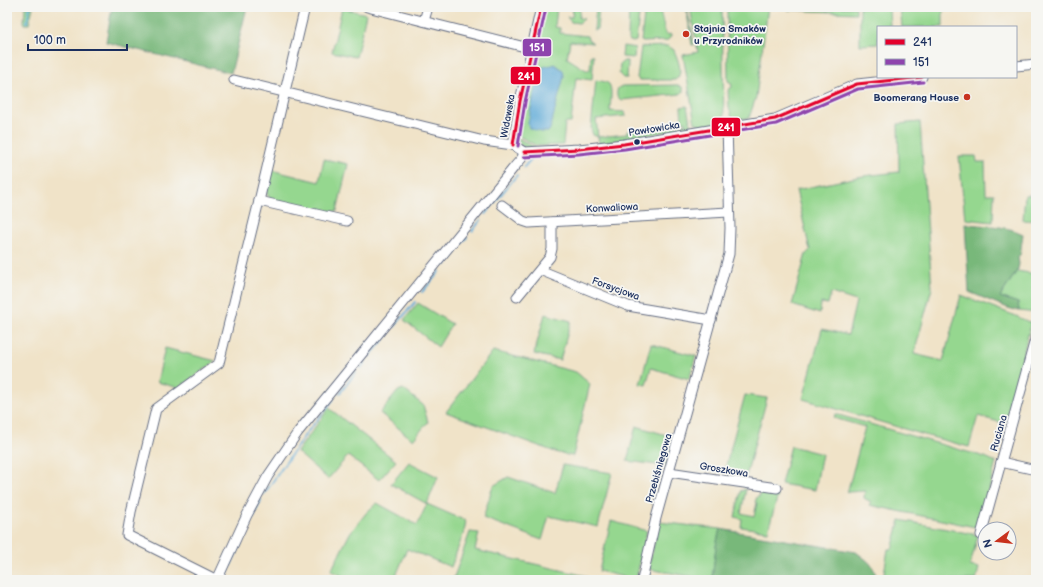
<svg xmlns="http://www.w3.org/2000/svg" width="1043" height="587" viewBox="0 0 1043 587" font-family="'Balsamiq Sans',sans-serif">
<rect width="100%" height="100%" fill="#f6f6f2"/>
<filter id="ink" filterUnits="userSpaceOnUse"><feTurbulence type="fractalNoise" baseFrequency=".025" numOctaves="2"/><feDisplacementMap in="SourceGraphic" scale="8" xChannelSelector="R" yChannelSelector="G"/><feConvolveMatrix kernelMatrix="1 2 1 2 8 2 1 2 1" color-interpolation-filters="sRGB"/></filter>
<filter id="wash" filterUnits="userSpaceOnUse"><feTurbulence type="fractalNoise" baseFrequency=".012" numOctaves="4" result="noise"/><feDisplacementMap in="SourceGraphic" scale="16" xChannelSelector="R" yChannelSelector="G"/><feGaussianBlur stdDeviation="0.9" result="paint"/><feColorMatrix in="noise" values="0 0 0 0 0 0 0 0 0 0 0 0 0 0 0 0 0 1.4 0 .05"/><feComposite in="paint" operator="in"/></filter>
<g filter="url(#wash)">
<rect width="100%" height="100%" fill="#f0e3c8"/>
<g fill="#95d78f" stroke="#588376">
<polygon points="25,7 33,7 29,24 25,24 24,22"/>
<polygon points="544,7 557,7 555,27 560,28 560,33 587,36 588,39 593,43 570,41 567,58 586,70 590,70 591,55 594,55 592,80 576,78 571,123 565,123 563,145 537,146 517,135"/>
<polygon points="573,7 580,7 579,18 584,19 579,23 571,22 567,17 572,17"/>
<polygon points="596,7 599,7 597,30 594,30"/>
<polygon points="629,7 640,7 636,41 633,42 628,40"/>
<polygon points="645,7 659,7 666,35 670,34 671,35 670,38 666,41 643,42 641,41"/>
<polygon points="686,7 687,7 694,45 692,45"/>
<polygon points="690,7 722,7 724,122 699,126 698,123 695,123 683,55 698,52"/>
<polygon points="728,7 768,7 756,97 749,118 733,120 729,108 728,90 732,87 731,83 728,81 727,10"/>
<polygon points="789,7 856,7 856,13 788,10"/>
<polygon points="860,7 889,7 890,27 878,27 878,44 860,45"/>
<polygon points="900,7 943,7 943,27 902,27"/>
<polygon points="342,8 366,14 356,57 332,52"/>
<polygon points="623,46 635,48 634,58 622,57"/>
<path d="M668,46l6,4c3,8 11,24 1,30h-36l-2,-2 4,-31z"/>
<polygon points="624,61 627,61 628,63 627,78 623,78 619,74 620,64"/>
<path d="M596,80c3,1 10,1 13,4 4,6 1,20 1,27l15,1 1,4 -30,3 2,18 29,-3v-3l59,-7v-3l-4,1 -1,-15 6,-1 4,21 -92,17 -1,-7 -5,-2 -2,-6z"/>
<path d="M678,85l5,3v4l-3,2 -58,6c-6,-2 -6,-7 -4,-12l4,-2z"/>
<polygon points="920,122 932,288 914,354 943,361 961,295 1016,316 1031,323 1006,424 978,416 969,447 928,436 803,399 822,329 848,335 856,301 831,293 828,304 821,303 820,314 792,305 806,254 810,250 796,190 863,176 899,172 898,124"/>
<path d="M516,137l20,11c-10,1 -17,0 -20,-11z"/>
<polygon points="959,156 976,156 977,162 985,162 986,194 994,194 993,222 965,219"/>
<polygon points="324,159 348,164 337,211 326,213 270,199 266,192 271,170 319,182"/>
<polygon points="1025,195 1036,195 1036,221 1023,220"/>
<polygon points="1017,271 1036,274 1036,313 1019,311 1018,303 1000,297"/>
<polygon points="418,303 452,324 438,347 404,320"/>
<polygon points="545,314 571,321 560,360 534,354"/>
<polygon points="651,344 696,356 689,379 651,368 646,385 640,384"/>
<polygon points="165,348 216,361 179,388 157,382"/>
<polygon points="493,351 576,372 590,384 573,456 558,453 446,412"/>
<polygon points="403,389 423,405 428,422 413,440 380,413 398,391"/>
<polygon points="745,395 767,398 746,476 724,473"/>
<polygon points="329,408 396,461 379,480 348,456 328,479 297,452"/>
<polygon points="835,414 985,457 996,462 980,526 975,527 869,505 871,502 864,498 865,491 849,492 847,493 865,427 834,418"/>
<polygon points="636,426 673,437 665,466 627,461"/>
<polygon points="791,446 822,454 815,490 781,484"/>
<polygon points="409,462 438,477 427,504 466,521 464,532 451,567 407,549 396,576 413,580 351,580 331,571 350,533 367,512 377,503 417,525 427,504 391,484"/>
<polygon points="563,465 612,473 598,527 549,516 542,540 483,518 493,486 508,477 555,493"/>
<polygon points="744,489 746,489 741,513 754,516 757,503 755,502 757,497 759,497 760,491 778,495 768,531 741,527 742,519 735,517 741,490 743,491"/>
<polygon points="900,520 978,535 970,566 979,568 976,580 883,580 888,549 892,549"/>
<polygon points="611,521 647,531 636,580 599,571"/>
<polygon points="659,522 720,529 716,546 712,580 648,569"/>
<polygon points="470,532 479,533 475,550 586,576 585,580 453,580"/>
</g>
<g fill="#78b87a" stroke="#4a746c">
<polygon points="112,7 247,7 231,73 106,42"/>
<path d="M965,224c20,2 40,1 58,10l-3,21 -2,2 1,7 -1,5 -18,28 18,6 1,8 -11,-3 -39,-16z"/>
<path d="M720,529l136,23c12,9 18,12 21,28h-165l4,-34z"/>
</g>
<polygon fill="#60abd8" stroke="#3e6d9b" points="554,64 563,70 564,76 550,129 548,132 540,132 529,128 528,123 539,70 546,66 553,65"/>
<g fill="none" stroke-linecap="round" stroke-linejoin="round">
<g stroke="#60abd8" stroke-width="2">
<polyline points="27,22 30,7"/>
<polyline points="524,167 532,158"/>
<polyline points="485,214 517,175"/>
<polyline points="472,231 481,220"/>
<polyline points="462,243 467,237"/>
<polyline points="445,265 457,250"/>
<polyline points="422,292 440,271"/>
<polyline points="394,327 415,302"/>
<polyline points="370,356 388,334"/>
<polyline points="361,368 365,362"/>
<polyline points="340,393 356,372"/>
<polyline points="264,494 305,435 333,400"/>
<polyline points="224,579 261,500"/>
</g>
</g>
</g>
<g filter="url(#ink)">
<g fill="none" stroke-linecap="round" stroke-linejoin="round">
<defs>
<g id="minor">
<polyline points="367,7 521,46 532,47"/>
<polyline points="424,21 428,7"/>
<polyline points="1016,66 1036,64"/>
<polyline points="234,80 484,141 513,145 524,152"/>
<polyline points="513,145 520,101 541,7"/>
<polyline points="524,152 579,149 624,144 775,119 857,84 922,77"/>
<polyline points="259,201 347,221"/>
<polyline points="502,205 523,221 529,223 729,212"/>
<polyline points="540,270 628,306 711,320"/>
<polyline points="517,297 550,257 552,249 552,222"/>
<polyline points="1001,462 1036,470"/>
<polyline points="669,472 777,488"/>
<polyline points="981,535 1036,336"/>
<polyline points="217,580 127,535 131,512 156,409 219,363 259,201 305,7"/>
<polyline points="217,580 247,515 268,476 298,432 515,166 522,158 524,152"/>
<polyline points="642,580 656,518 729,254 730,228 727,127"/>
</g>
</defs>
<use href="#minor" stroke="#666e83" stroke-width="11"/>
<use href="#minor" stroke="#fff" stroke-width="9"/>
<defs>
<g id="bus-1">
<polyline points="513,145 520,101 541,7"/>
<polyline points="524,152 579,149 624,144 775,119 857,84 922,77"/>
</g>
<g id="bus-2">
<polyline points="518,146 525,102 546,8"/>
<polyline points="524,157 579,154 625,149 776,124 858,89 923,82"/>
</g>
</defs>
<use href="#bus-1" stroke="#f6f6f2" stroke-width="6"/>
<use href="#bus-2" stroke="#f6f6f2" stroke-width="6"/>
<use href="#bus-1" stroke="#e4002b" stroke-width="3"/>
<use href="#bus-2" stroke="#8e44ad" stroke-width="3"/>
</g>
</g>
<g fill="#c8321e" stroke="#f6f6f2" stroke-width="1.5">
<circle cx="686" cy="34" r="4"/>
<circle cx="967" cy="97" r="4"/>
</g>
<circle fill="#1b2f5e" stroke="#f6f6f2" stroke-width="1.5" cx="637" cy="142" r="3.5"/>
<g text-anchor="middle" stroke-width="3.5" stroke-linejoin="round" paint-order="stroke">
<g font-size="10" font-weight="bold" fill="#1b2f5e" stroke="#f6f6f2" text-anchor="start">
<text x="694" y="32">Stajnia Smaków<tspan x="694" dy="12">u Przyrodników</tspan></text>
<text x="959" y="101" text-anchor="end">Boomerang House</text>
</g>
<g font-size="10" fill="#1b2f5e" stroke="#f6f6f2">
<text transform="translate(507 116) rotate(-80)" y="4">Widawska</text>
<text transform="translate(654 128) rotate(-9)" y="4">Pawłowicka</text>
<text transform="translate(612 207) rotate(-3)" y="4">Konwaliowa</text>
<text transform="translate(616 288) rotate(20)" y="4">Forsycjowa</text>
<text transform="translate(998 433) rotate(-74)" y="4">Ruciana</text>
<text transform="translate(658 468) rotate(-74)" y="4">Przebiśniegowa</text>
<text transform="translate(724 469) rotate(9)" y="4">Groszkowa</text>
</g>
</g>
<g stroke="#f6f6f2" stroke-width="1.5">
<rect x="522" y="38" width="30" height="19" rx="4" fill="#8e44ad"/>
<rect x="510" y="66" width="31" height="19" rx="4" fill="#e4002b"/>
<rect x="711" y="117" width="30" height="20" rx="4" fill="#e4002b"/>
</g>
<g font-size="11" text-anchor="middle" font-weight="bold" fill="#fff">
<text x="537" y="51">151</text>
<text x="526" y="80">241</text>
<text x="726" y="131">241</text>
</g>
<rect width="1043" height="587" fill="none" stroke="#f6f6f2" stroke-width="24"/>
<rect x="877" y="26" width="140" height="52" fill="#f6f6f2" stroke="#9ea6b7"/>
<rect x="885" y="39" width="20" height="6" fill="#e4002b" stroke="#9ea6b7"/>
<text x="913" y="46" font-size="12" fill="#1b2f5e">241</text>
<rect x="885" y="59" width="20" height="6" fill="#8e44ad" stroke="#9ea6b7"/>
<text x="913" y="66" font-size="12" fill="#1b2f5e">151</text>
<g transform="translate(997 541) rotate(255)"><circle r="19" fill="#f6f6f2" stroke="#9ea6b7"/>
<path d="M0-3L7 15L0 10L-7 15Z" fill="#c8321e"/>
<text y="-6" font-size="11" font-weight="bold" text-anchor="middle" fill="#1b2f5e">N</text>
</g>
<path d="M28 44v6h99v-6" fill="none" stroke="#1b2f5e" stroke-width="2"/>
<text x="34" y="44" font-size="12" fill="#1b2f5e" stroke="#f6f6f2" stroke-width="3" paint-order="stroke">100 m</text>
</svg>
